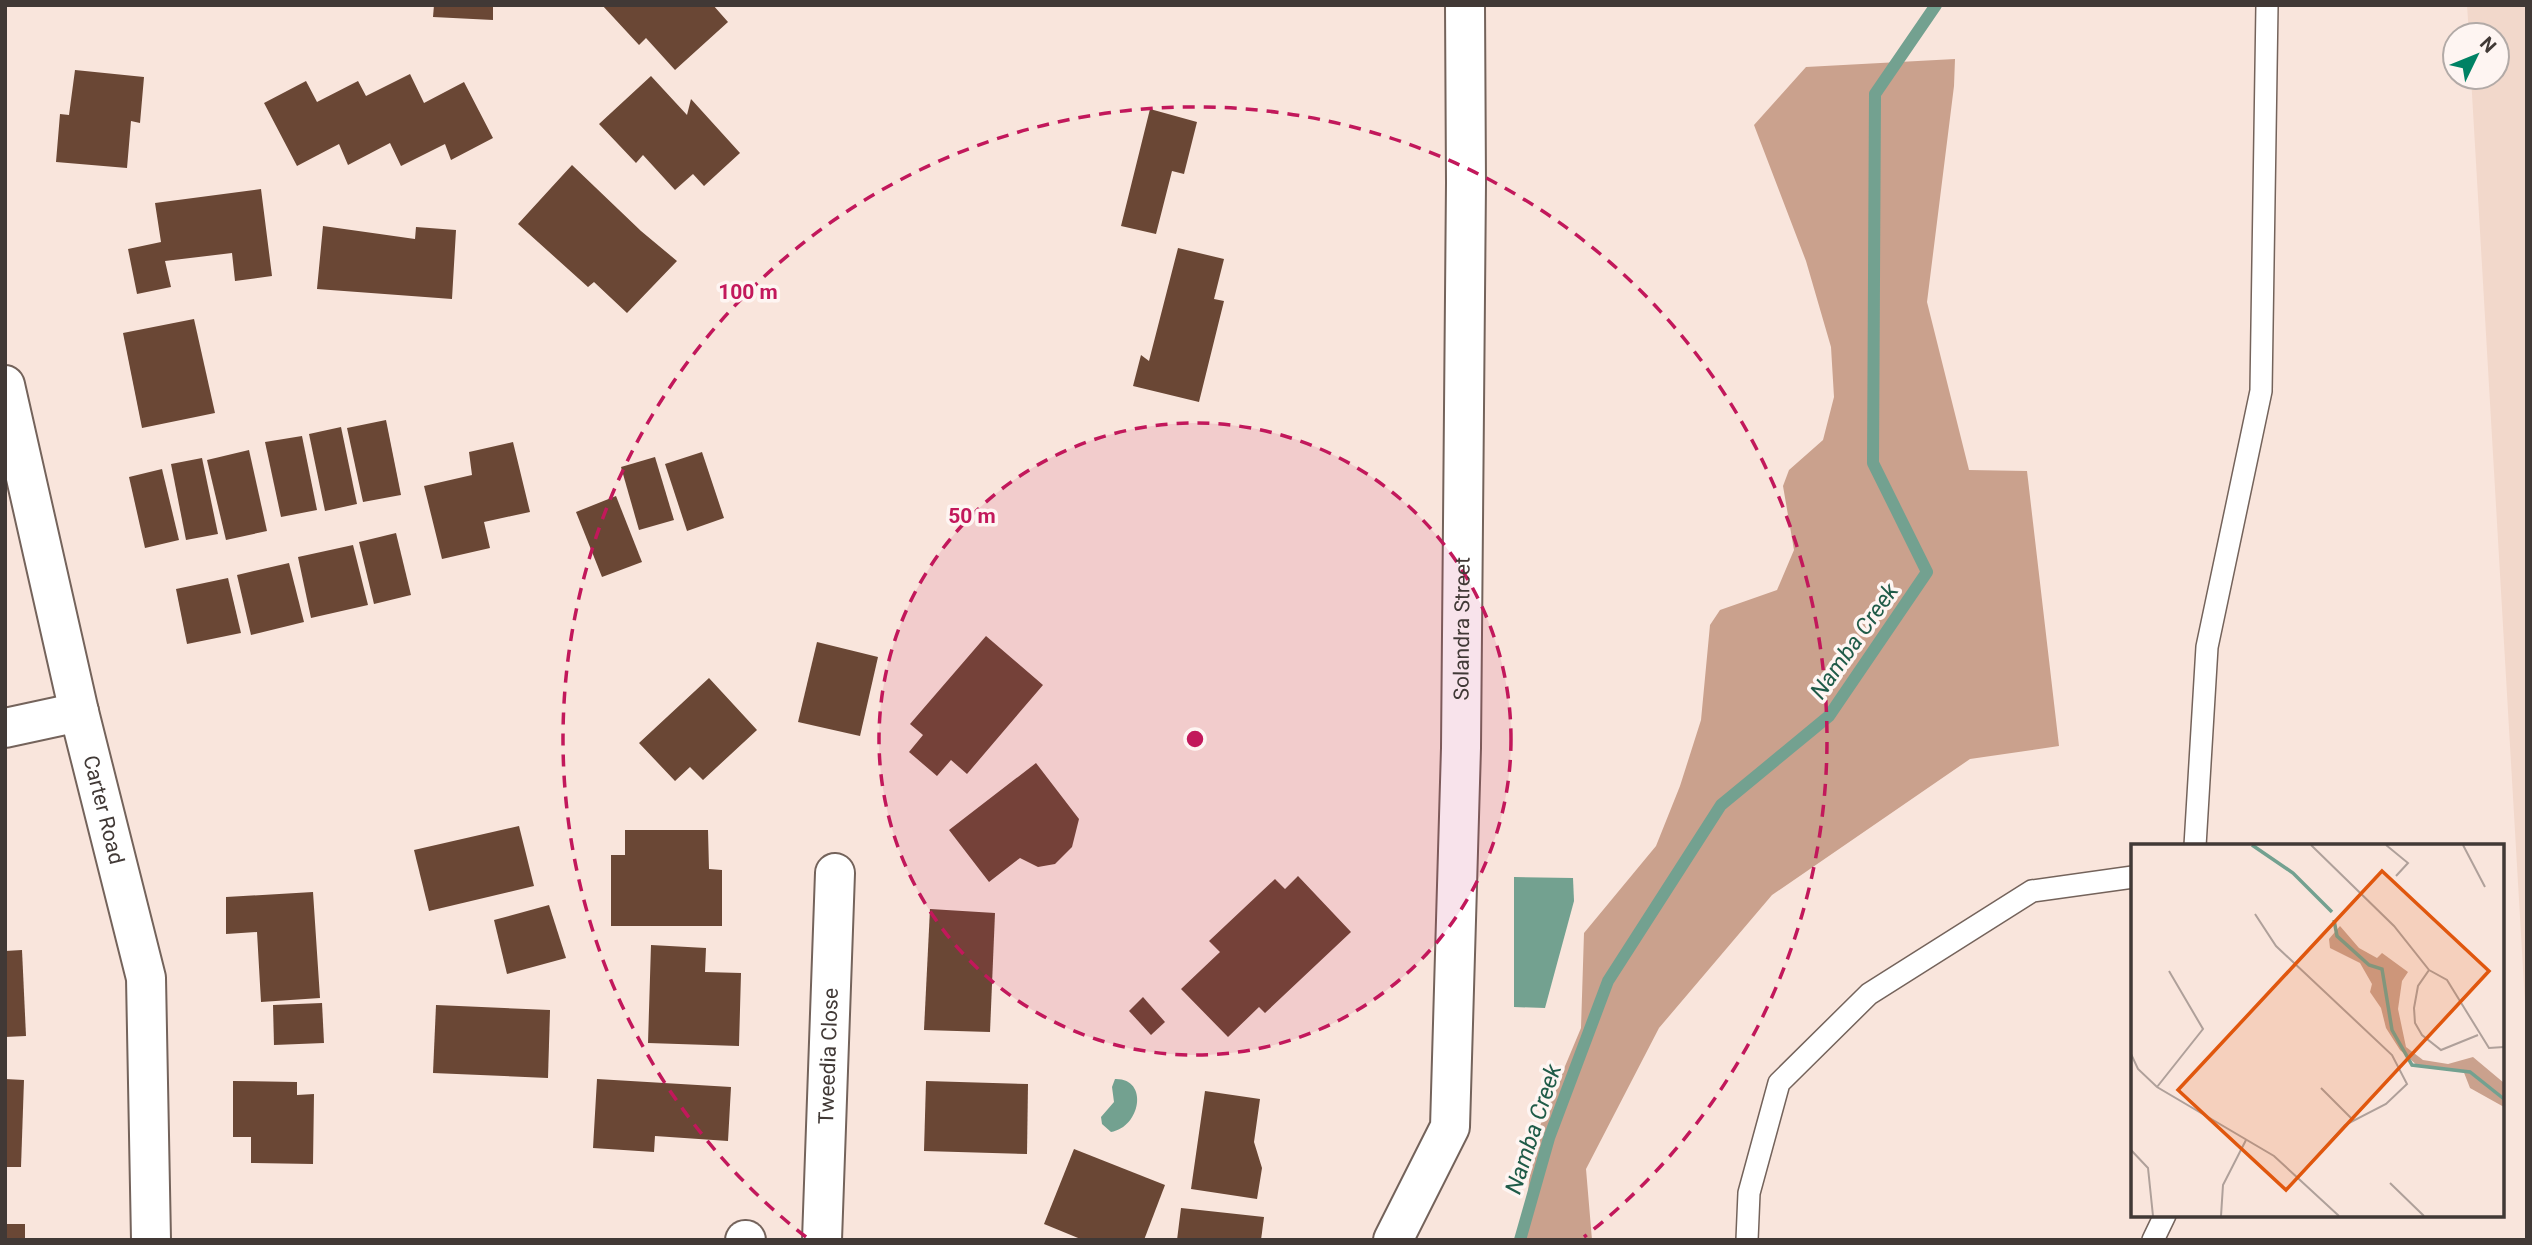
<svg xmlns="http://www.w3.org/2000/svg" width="2532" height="1245" viewBox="0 0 2532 1245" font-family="Roboto,sans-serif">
<rect width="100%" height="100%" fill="#f9e5dc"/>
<polygon fill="#f2d8cb" points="2467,5 2527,5 2527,1037 2471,77 2497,77 2497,35 2469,35"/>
<polygon fill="#caa18d" points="1955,59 1954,86 1927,302 1969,470 2027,471 2059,746 1970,759 1772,895 1659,1028 1586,1169 1592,1240 1524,1240 1532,1145 1581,1028 1584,933 1656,846 1680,786 1701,720 1710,625 1720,610 1777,590 1794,550 1783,486 1789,470 1823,440 1834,397 1831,347 1806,261 1754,125 1806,67"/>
<g fill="#73a190">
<polygon points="1514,877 1573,878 1574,901 1545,1008 1514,1007"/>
<path d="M1115,1079c34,-1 26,48 -4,53l-9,-8 -1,-7 13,-15 -2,-15z"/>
</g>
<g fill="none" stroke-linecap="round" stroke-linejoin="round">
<polyline stroke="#73a190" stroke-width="12" points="1520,1240 1549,1138 1608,981 1721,805 1829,716 1927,572 1873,463 1875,94 1936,5"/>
</g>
<g fill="#6a4735">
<polygon points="434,5 493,5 493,20 433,17"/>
<polygon points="602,5 713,5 728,22 675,70 646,38 639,45"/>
<polygon points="75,70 144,77 140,123 131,121 127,168 56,162 60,114 69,115"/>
<polygon points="410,74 424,103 464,82 493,138 451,160 445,144 401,166 390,143 348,165 339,144 297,166 264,103 306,81 317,102 358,81 366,96"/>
<polygon points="651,76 687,115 691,99 740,153 704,186 693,174 675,190 643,155 636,163 599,124"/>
<polygon points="1150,109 1197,122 1184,174 1172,171 1156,234 1121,226"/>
<polygon points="572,165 641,231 677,261 627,313 594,282 588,287 518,224"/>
<polygon points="261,189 272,276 235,281 232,253 165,261 171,287 137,294 128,249 161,242 155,203"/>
<polygon points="323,226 415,239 416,227 456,230 452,299 317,289"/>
<polygon points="1178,248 1224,259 1214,299 1224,301 1199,402 1133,386 1141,355 1149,361"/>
<polygon points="194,319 215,413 142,428 123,333"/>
<polygon points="386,420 401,495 363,502 347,428"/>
<polygon points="341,427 357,504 325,511 309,434"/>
<polygon points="302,436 317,510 281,517 265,442"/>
<polygon points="513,442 530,512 484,522 490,548 442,559 424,486 472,475 469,452"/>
<polygon points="249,450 267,531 226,540 207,460"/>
<polygon points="702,452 724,518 687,531 665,464"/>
<polygon points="655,457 674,520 639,530 621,467"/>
<polygon points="202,458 218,534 186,540 171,464"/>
<polygon points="162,469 179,540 145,548 129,477"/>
<polygon points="616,496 642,562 602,577 576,512"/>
<polygon points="396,533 411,595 374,604 359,542"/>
<polygon points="353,545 368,605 311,618 298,557"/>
<polygon points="289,563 304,622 251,635 237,575"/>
<polygon points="228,578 241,633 187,644 176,589"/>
<polygon points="986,636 1043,685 967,774 951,760 937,776 909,752 923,735 910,724"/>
<polygon points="817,642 878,657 860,736 798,722"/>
<polygon points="709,678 757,730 703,780 690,767 675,781 639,743"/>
<polygon points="1036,763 1079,819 1072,847 1055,864 1038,867 1020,858 989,882 949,830"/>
<polygon points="519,826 534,886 429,911 414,850"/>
<polygon points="625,830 708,830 709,869 722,870 722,926 611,926 611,855 625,855"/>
<polygon points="1298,876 1351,932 1265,1013 1259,1007 1228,1037 1181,989 1220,952 1209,941 1275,879 1285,889"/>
<polygon points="313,892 320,998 261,1002 257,932 226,934 226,897"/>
<polygon points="549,905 566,958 507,974 494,920"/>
<polygon points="930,909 995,913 990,1032 924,1030"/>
<polygon points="651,945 706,948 705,972 741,973 739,1046 648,1043"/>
<polygon points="22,950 26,1036 5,1037 5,951"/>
<polygon points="1143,997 1165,1022 1151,1035 1129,1011"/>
<polygon points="322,1003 324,1043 274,1045 273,1005"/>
<polygon points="436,1005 550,1010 548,1078 433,1073"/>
<polygon points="5,1079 24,1080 21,1167 5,1167"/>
<polygon points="597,1079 731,1087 728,1141 655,1136 654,1152 593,1148"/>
<polygon points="233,1081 297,1082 297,1095 314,1094 313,1164 251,1163 251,1137 233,1137"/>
<polygon points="926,1081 1028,1084 1027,1154 924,1151"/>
<polygon points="1205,1091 1260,1099 1254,1142 1262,1168 1257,1199 1191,1189"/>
<polygon points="1074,1149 1165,1185 1144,1240 1083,1240 1044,1224"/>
<polygon points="1181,1208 1264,1217 1261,1240 1177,1240"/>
<rect x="5" y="1224" width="20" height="16"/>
</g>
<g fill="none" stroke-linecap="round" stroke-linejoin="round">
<defs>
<g id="service">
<polyline points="2195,846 2207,647 2261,391 2267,5"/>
<polyline points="1747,1240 1749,1193 1779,1083 1869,994 2032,891 2133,877"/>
<polyline points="2153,1240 2165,1215"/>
</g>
<g id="minor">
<polyline points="745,1240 746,1240"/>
<path id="s1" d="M822,1240l13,-367"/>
<path id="s2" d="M1393,1240l57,-113 11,-379 5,-565 -1,-178"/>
</g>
<g id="tertiary">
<path id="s3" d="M5,385l74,327 67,266 5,262"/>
<polyline points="5,728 79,712"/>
</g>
</defs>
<use href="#service" stroke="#74635b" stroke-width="24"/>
<use href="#minor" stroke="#74635b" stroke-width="42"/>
<use href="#tertiary" stroke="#74635b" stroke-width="42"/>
<use href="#service" stroke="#fff" stroke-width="21"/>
<use href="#minor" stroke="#fff" stroke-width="38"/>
<use href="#tertiary" stroke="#fff" stroke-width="38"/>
</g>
<circle cx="1195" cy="739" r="316" fill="#c2185b" fill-opacity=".12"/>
<g fill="none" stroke="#c2185b" stroke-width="3.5" stroke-dasharray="12 9">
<circle cx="1195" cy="739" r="316"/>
<path d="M806 1237A632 632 0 1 1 1584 1237"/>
</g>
<g text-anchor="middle" stroke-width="7" stroke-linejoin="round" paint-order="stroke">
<g font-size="21" fill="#413936" stroke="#fef5f2">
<text dy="7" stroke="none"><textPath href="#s2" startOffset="625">Solandra Street</textPath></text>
<text dy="7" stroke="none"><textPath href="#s3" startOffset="436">Carter Road</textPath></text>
<text dy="7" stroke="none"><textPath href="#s1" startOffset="184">Tweedia Close</textPath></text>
</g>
<g font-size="23" font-style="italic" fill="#1f5b48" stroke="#fef5f2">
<text transform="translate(1854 641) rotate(-55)" y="8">Namba Creek</text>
<text transform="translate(1533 1129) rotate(-72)" y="8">Namba Creek</text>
</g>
</g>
<g transform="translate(2131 844)">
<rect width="373" height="373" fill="#f9e5dc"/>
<path d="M209,82l19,22 18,10 5,-5 26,19 -6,9 -4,28 8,38 17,13 25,4 25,-7 31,26v24l-34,-19 -7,-18 -44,-3 -19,-17 -14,-22 -5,-20 -11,-16 2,-8 -12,-21 -30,-15 -1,-9z" fill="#caa18d"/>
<path fill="none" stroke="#73a190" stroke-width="3.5" d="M121,1l41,28 39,39M203,76l3,16 32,29 13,4 10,61 20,35 58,7 34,27"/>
<path fill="none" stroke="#afa09a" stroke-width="2" d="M180,1l83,81 35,44 -11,16 -4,22 1,15 7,12 19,15 37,-15M255,1l22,18 -12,13M332,1l22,42M124,70l21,32 116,109 15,29 -21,20 -41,21 -47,52M298,126l18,10 42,68 15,-1M0,210l7,15 19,18 117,69 65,60M26,243l46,-58 -34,-58M190,244l32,32M0,306l17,18 5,48M259,339l34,33M90,372l2,-31 23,-45"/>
<path fill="#e0570e" fill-opacity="0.15" stroke="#e0570e" stroke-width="3.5" d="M251,27l107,100 -203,219 -108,-100z"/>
<rect width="373" height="373" fill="none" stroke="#413936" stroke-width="3.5"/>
</g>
<circle cx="1195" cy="739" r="10" fill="#c2185b" stroke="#fef5f2" stroke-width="3.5"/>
<g font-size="21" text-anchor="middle" font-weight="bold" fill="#c2185b" stroke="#fef5f2" stroke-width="7" stroke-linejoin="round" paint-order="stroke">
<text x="748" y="299">100 m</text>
<text x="972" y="523">50 m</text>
</g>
<rect width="2532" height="1245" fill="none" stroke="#413936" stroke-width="14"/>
<g transform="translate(2476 56) rotate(47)"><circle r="33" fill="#fef5f2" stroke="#b2aaa7" stroke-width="2"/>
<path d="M0-5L12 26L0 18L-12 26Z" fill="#008264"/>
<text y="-10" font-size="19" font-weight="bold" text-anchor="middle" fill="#413936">N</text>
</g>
</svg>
